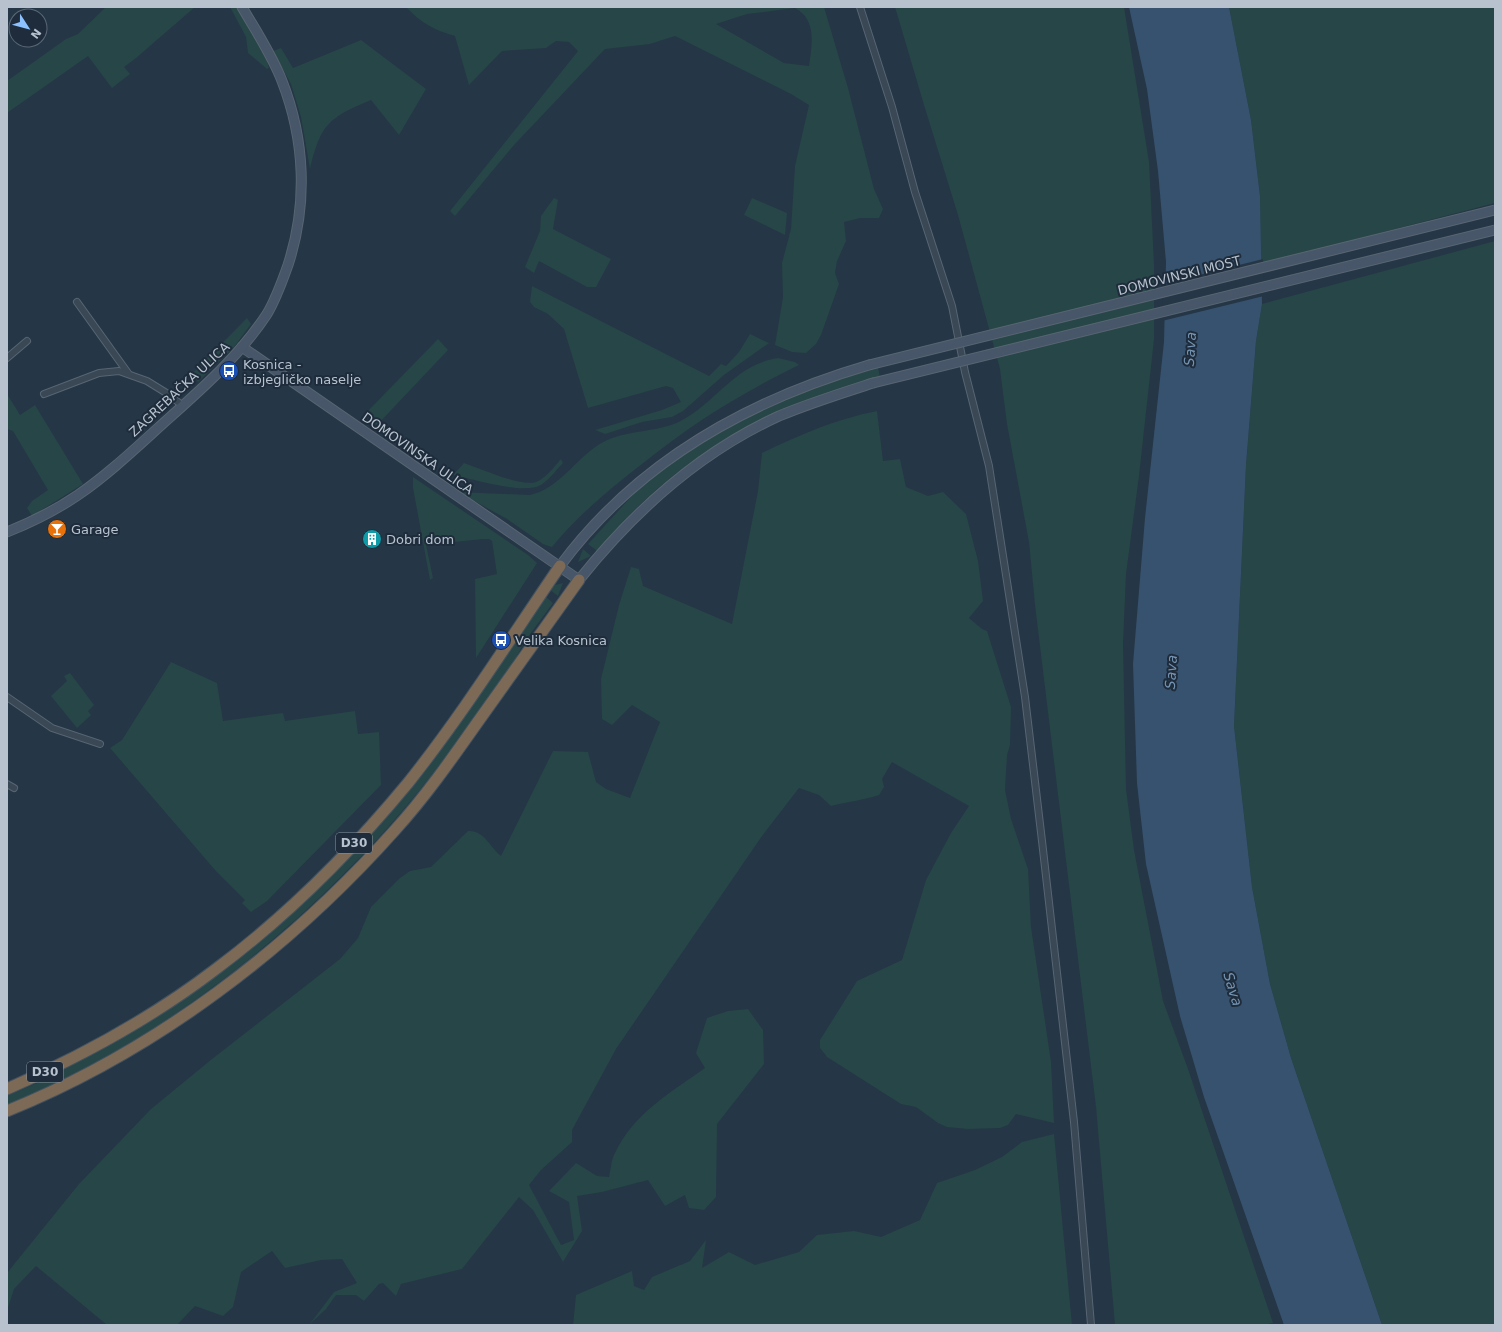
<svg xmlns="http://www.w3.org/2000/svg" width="1502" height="1332" viewBox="0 0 1502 1332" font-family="'DejaVu Sans',sans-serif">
<rect width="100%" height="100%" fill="#253646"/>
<g fill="#274647" fill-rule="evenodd">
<polygon points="106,7 195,7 136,58 124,67 130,74 112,88 88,56 7,113 7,81 66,39 78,34"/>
<polygon points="230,7 237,7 266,57 269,68 267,69 248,53 246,37"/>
<path d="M406,7h418l24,81 26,101 9,20 -4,9h-19l-16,4 2,19 -9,20 -2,12 4,11 -18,51 -5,9 -10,9 -14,-1 -17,-7 8,-48 -1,-34 9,-34 4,-63 14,-61 -18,-11 -116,-58 -25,8 -45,5 -91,96 -59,71 -5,-5 128,-160 -9,-9 -13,-1 -10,7 -44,3 -33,34 -14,-49c-21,-6 -34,-13 -49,-29zM795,8c22,12 17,36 14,58l-25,-3 -68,-39 31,-10z"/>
<polygon points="895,7 1124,7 1149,162 1154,264 1154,339 1139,476 1126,574 1123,644 1126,789 1134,850 1163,1001 1187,1066 1273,1323 1262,1325 1115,1325 1096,1107 1035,605 1029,542 1007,424 1000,369 958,215 924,105"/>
<polygon points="1229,7 1495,7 1495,203 1261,264 1260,196 1251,120"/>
<path d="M361,40l65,49 -27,46 -28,-35c-43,18 -50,24 -61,69l-9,-52 -10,-33 -18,-33 8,-3 12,20z"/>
<polygon points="554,198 558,200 553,229 611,259 596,287 587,287 539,261 534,273 525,267 540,231 541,216"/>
<polygon points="752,198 787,213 785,235 744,215"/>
<polygon points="1495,241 1495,1325 1382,1325 1291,1058 1270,984 1252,887 1234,726 1246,465 1256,341 1262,304"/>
<polygon points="532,286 709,376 721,364 726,366 739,352 750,334 769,343 724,375 683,411 672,417 642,422 605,434 595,430 662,410 681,402 673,388 666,386 588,408 564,329 548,314 534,307 530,302"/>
<polygon points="247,318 251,324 234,347 198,382 192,374"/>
<polygon points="438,339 448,350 377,425 366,413"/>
<path d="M778,358l17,4 4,3c-59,29 -106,58 -157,99 -32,25 -64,51 -90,83l-9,-3 -36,-25 -49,-27 72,3c28,-6 45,-35 68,-50 23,-15 52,-12 76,-21 40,-17 58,-59 104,-66z"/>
<path d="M878,367l2,11c-78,22 -154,53 -217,106 -24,20 -45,43 -66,67l-9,-7 52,-57 23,-19 30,-21 67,-39 86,-32z"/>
<polygon points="7,394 20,415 35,405 83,484 32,516 27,508 32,501 48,490 13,431 7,429"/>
<path d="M877,411l6,50 17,-2 6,28 22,9 15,-4 23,22 12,47 5,40 -14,17 13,11 5,2 24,76 -1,38 -3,10 -2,35 6,29 17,50 3,58 20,135 3,61 -38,-9 -8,11 -8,3 -32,1 -21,-2 -9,-4 -22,-16 -15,-3 -74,-47 -7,-9v-8l37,-59 45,-21 24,-80 25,-47 18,-27 -77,-44 -10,17 2,8 -5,8c-15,5 -32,7 -48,11l-12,-11 -20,-7 -37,48 -146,213 -44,81v12l-31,28 -12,15 32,60 13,-5 -5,-38 -20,-11 27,-28 21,13 12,1c2,-8 2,-17 6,-24 18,-39 56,-61 90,-85l-9,-15 11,-35 21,-7 20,-2 15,21 1,34 -47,60 -1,73 -12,13 -15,-2 -4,-13 -20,11 -17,-26 -46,12 -25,4 5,35 -19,31 -30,-52 -14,-13 -57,72 -61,15 -5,12 -13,-13 -4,1 -15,17 -8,-6h-20l-10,14 -17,16 25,-33 23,-9 -15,-24 -21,1 -36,8 -13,-17 -31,21 -8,35 -10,9 -28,-10 -18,19h-70l-71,-59 -22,23 -7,22v-38l72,-89 72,-75 61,-50 128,-100 18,-21 13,-31 29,-29 10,-7 21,-4 37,-36c16,-1 22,16 33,25l52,-105 35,1 8,30 10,7 24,9 30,-76 -28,-17 -20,20 -10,-6 -1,-40 18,-74 12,-38 8,2 4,17 89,38 26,-133 4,-38c37,-18 74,-34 115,-42z"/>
<path d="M561,459l2,4c-7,7 -13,16 -22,22 -17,10 -68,-6 -88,-10l11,-12c15,5 57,24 72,19 10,-4 18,-15 25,-23z"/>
<polygon points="413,477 528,555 537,563 476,658 475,579 497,574 492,541 489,539 483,539 426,545 433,578 430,580 413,488"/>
<polygon points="583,549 591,556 578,562"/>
<polygon points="563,583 558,596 550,590 555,585"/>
<path d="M545,596l8,7c-9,13 -20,26 -29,40 -6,10 -10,20 -17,30 -27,40 -58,80 -88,118 -105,129 -257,251 -412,315v-10l35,-15 87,-48 213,-169z"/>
<polygon points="171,662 217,683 223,721 283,713 285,721 355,711 358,734 379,732 381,785 267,901 251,912 242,903 245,900 215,870 110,748 122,740"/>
<polygon points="70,673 94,705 88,711 91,715 77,728 51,696 67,681 64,676"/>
<polygon points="1054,1134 1072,1325 573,1325 576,1295 632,1271 634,1286 644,1290 652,1277 690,1261 706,1240 702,1268 729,1252 755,1265 799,1252 817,1235 854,1231 881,1237 920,1220 937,1183 975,1170 1002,1157 1022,1142"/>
</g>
<polygon fill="#37526e" points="1129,7 1229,7 1251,120 1260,196 1262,304 1256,341 1246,465 1234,726 1252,887 1270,984 1291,1058 1382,1325 1284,1325 1204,1097 1180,1016 1146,864 1137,783 1133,664 1145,518 1164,342 1166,262 1158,171 1147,89"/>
<polygon fill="#253646" points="1263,259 1264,296 1162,321 1163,284"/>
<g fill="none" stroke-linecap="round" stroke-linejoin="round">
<defs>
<g id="street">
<polyline points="860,7 892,107 915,192 952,306 965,372 989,466 1025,697 1042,841 1074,1122 1091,1325"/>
<polyline points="77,302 128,373"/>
<polyline points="7,358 27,341"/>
<polyline points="44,394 99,373 119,371 147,381 168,394 183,406"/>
<polyline points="7,697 52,728 100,744"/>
<polyline points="7,784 14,788"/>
</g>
<g id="secondary">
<path d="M242,347l337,233c55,-69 119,-127 200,-164 31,-13 63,-23 94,-33"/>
<path d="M7,532c25,-10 49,-22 71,-37 32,-22 61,-50 90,-76 36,-32 72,-64 99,-105 9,-15 15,-32 21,-49 20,-61 17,-125 -6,-184 -10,-26 -26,-50 -40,-74"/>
<path d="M560,566c77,-104 186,-165 309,-201"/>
</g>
<g id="highway">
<path d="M7,1089c73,-32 145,-71 209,-120 71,-53 135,-117 192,-186 55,-69 102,-144 152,-217"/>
<path d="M7,1111c148,-60 282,-162 388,-281 30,-33 56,-70 82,-107 34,-48 68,-95 102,-143"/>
</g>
</defs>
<use href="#street" stroke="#586572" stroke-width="8"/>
<use href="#secondary" stroke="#586572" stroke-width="11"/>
<use href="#highway" stroke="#445260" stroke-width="13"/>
<use href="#street" stroke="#3a4755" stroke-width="6"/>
<use href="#secondary" stroke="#475669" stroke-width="9"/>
<use href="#highway" stroke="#7c6a56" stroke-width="11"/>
<defs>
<g id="secondary-bridge">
<polyline points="869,365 1495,210"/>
<polyline points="873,383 1495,230"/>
</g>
</defs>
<use href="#secondary-bridge" stroke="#586572" stroke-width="11" stroke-linecap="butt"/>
<use href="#secondary-bridge" stroke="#475669" stroke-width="9"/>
</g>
<defs>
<symbol id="bus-disc" viewBox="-11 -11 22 22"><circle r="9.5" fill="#1a4fb4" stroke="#1e2c3b"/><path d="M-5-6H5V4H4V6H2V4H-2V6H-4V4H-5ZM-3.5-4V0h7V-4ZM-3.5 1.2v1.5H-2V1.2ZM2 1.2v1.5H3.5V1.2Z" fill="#fff"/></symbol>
<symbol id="bar-disc" viewBox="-11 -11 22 22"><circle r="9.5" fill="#e8710a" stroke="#1e2c3b"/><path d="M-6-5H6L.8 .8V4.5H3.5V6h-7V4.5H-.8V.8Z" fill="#fff"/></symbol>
<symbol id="building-disc" viewBox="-11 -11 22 22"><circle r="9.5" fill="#0f9aa8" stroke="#1e2c3b"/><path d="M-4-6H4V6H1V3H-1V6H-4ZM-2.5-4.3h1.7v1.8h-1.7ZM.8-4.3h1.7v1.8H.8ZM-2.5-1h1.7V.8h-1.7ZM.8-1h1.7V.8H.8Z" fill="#fff"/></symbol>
</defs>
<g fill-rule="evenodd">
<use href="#bus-disc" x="218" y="360" width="22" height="22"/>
<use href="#bar-disc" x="46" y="518" width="22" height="22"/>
<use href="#building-disc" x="361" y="528" width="22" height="22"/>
<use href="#bus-disc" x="490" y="629" width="22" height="22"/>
</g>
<g text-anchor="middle" stroke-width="4" stroke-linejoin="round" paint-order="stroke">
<g fill="#1e2c3b" stroke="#8995a2" stroke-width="1">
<rect x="336" y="833" width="36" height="20" rx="3"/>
<rect x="27" y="1062" width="36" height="20" rx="3"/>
</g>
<g font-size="12" font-weight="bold" fill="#b7c2ce">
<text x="354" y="847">D30</text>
<text x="45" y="1076">D30</text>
</g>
<g font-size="13" fill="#b7c2ce" stroke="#1e2c3b">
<text transform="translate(1179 275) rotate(-14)" y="5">DOMOVINSKI MOST</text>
<text transform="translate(179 389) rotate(-43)" y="5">ZAGREBAČKA ULICA</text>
<text transform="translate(418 453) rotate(35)" y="5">DOMOVINSKA ULICA</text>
</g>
<g font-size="13" fill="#b7c2ce" stroke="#1e2c3b" text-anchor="start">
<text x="243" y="369">Kosnica -<tspan x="243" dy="15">izbjegličko naselje</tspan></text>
<text x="71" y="534">Garage</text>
<text x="386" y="544">Dobri dom</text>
<text x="515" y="645">Velika Kosnica</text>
</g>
<g font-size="14" font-style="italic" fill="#7595b4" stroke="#1e2c3b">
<text transform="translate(1190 349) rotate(-86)" y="5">Sava</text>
<text transform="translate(1171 672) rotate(-86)" y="5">Sava</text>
<text transform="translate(1233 989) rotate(73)" y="5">Sava</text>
</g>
</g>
<rect width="1502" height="1332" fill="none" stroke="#b7c2ce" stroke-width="16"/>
<g transform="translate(28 28) rotate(126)"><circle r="19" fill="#1e2c3b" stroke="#5b6876"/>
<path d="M0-3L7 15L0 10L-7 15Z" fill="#8cc1ff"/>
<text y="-6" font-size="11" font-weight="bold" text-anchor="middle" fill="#b7c2ce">N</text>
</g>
</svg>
